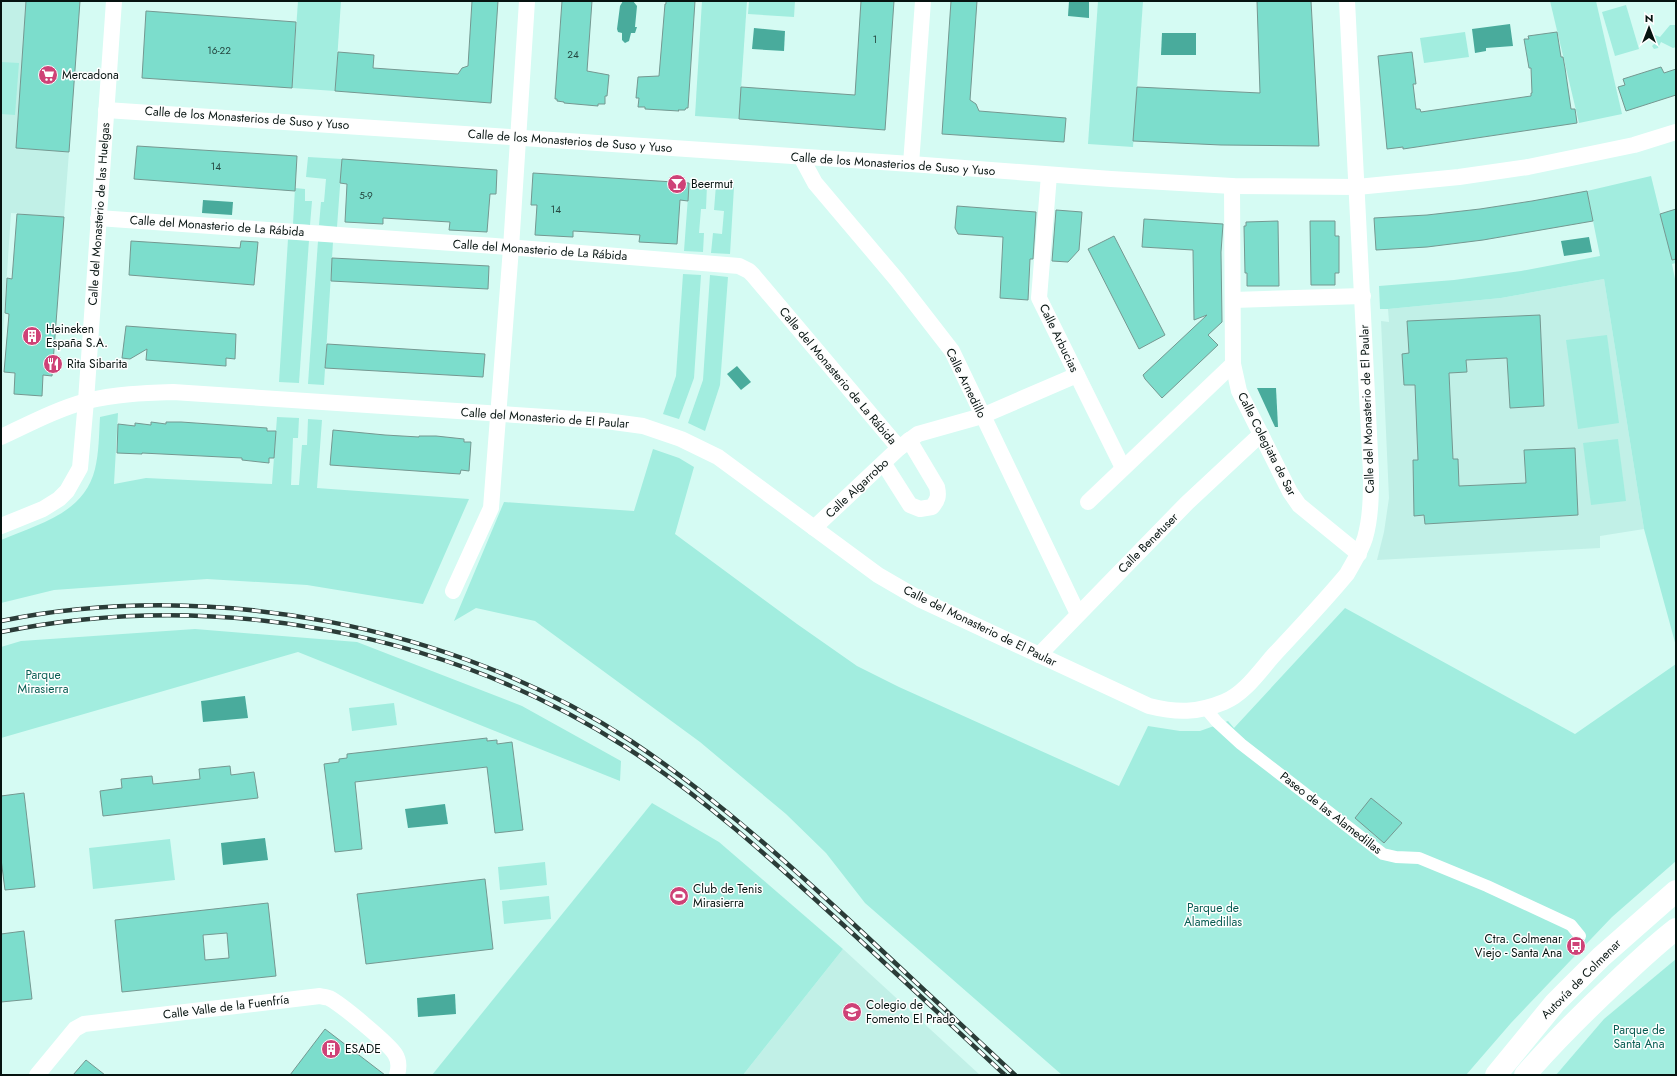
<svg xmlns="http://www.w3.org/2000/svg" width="1677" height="1076" viewBox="0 0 1677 1076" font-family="Jost,sans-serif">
<rect width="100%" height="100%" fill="#d5fbf3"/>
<g fill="#c1f0e7">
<polygon points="1,1 26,1 16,148 69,152 64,217 11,213 1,364"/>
<polygon points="1604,279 1644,529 1600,536 1600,548 1377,560 1384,532 1389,498 1381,321 1389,322 1388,309 1501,298"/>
<polygon points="843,949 980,1075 743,1075"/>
</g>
<g fill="#a2eddf">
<polygon points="298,1 341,1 335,91 292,88"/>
<polygon points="702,1 747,1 739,119 695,116"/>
<polygon points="749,1 795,1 794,17 748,14"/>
<polygon points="1098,1 1143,1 1133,147 1088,144"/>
<polygon points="1550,1 1596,1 1622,114 1579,123"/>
<polygon points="1626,5 1639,49 1615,56 1602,12"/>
<polygon points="1670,25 1676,25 1676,47 1673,48 1661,42 1658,48 1654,49 1652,46 1657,41 1650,40 1650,36 1655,35 1660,37"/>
<polygon points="1465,32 1469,57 1424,63 1420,38"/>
<polygon points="1,62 19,63 15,115 1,114"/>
<polygon points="308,157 342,159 337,227 319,225 321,202 324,202 326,179 306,177"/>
<polygon points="1651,176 1667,241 1676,239 1676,263 1672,264 1676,284 1676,646 1644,529 1604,279 1501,298 1388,309 1380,309 1379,286 1454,280 1521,271 1600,256 1587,191"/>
<polygon points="689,183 707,185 706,209 701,209 699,233 704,233 703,252 684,251"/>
<polygon points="716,185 734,187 730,254 711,253 713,233 722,234 724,211 714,210"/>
<polygon points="295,188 305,189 305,201 312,201 310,225 293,224"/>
<polygon points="288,239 309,240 299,383 279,382"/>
<polygon points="318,241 333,242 324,385 308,384"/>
<polygon points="683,274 701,275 694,378 679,419 663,414 676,376"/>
<polygon points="710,275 728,277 720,385 705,431 688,423 703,380"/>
<polygon points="1607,335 1619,423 1578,429 1566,340"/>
<path d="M118,413l-4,71 32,-6 126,6 5,-67 22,1 -1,20h-5l-2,47h8l3,-40h5l1,-26 14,1 -5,68 152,11 -46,105 -116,-19 -100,-6 -153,11 -53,13v-63c37,-16 83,-26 94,-71 4,-16 4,-35 5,-52z"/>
<polygon points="1618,439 1626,501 1591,505 1583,443"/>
<polygon points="653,449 679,458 694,467 675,534 797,624 857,666 899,687 1119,786 1148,726 1180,731 1200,731 1228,721 1234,728 1345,608 1575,734 1676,664 1676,861 1612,917 1511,1023 1466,1075 1062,1075 865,903 826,853 786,814 700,742 535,621 476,608 454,621 504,502 634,511"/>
<polygon points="195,629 357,642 522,706 621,761 620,781 298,652 1,738 1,647 21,641"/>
<polygon points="394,703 397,725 352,731 349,708"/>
<polygon points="652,803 719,842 843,949 743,1075 432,1075"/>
<polygon points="170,839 175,880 93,889 89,848"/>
<polygon points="545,862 547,885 500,890 498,867"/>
<polygon points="549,896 551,919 504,924 502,901"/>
<polygon points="1676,959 1676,1075 1556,1075 1604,1019"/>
</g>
<g fill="#49ab9c">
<polygon points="623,1 633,1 637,6 635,27 637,27 635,33 631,33 629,41 625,43 622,40 622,33 618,32 617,29 620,6"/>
<polygon points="1069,1 1089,1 1089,18 1068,16"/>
<polygon points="1510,24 1513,46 1486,48 1486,51 1475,53 1472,29"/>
<polygon points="754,28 785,31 784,51 752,49"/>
<polygon points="1162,33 1196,33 1196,55 1161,55"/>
<polygon points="203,200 233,202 232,215 202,213"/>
<polygon points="1589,237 1592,252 1564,256 1561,241"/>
<polygon points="737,366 751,382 741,390 727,374"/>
<polygon points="1257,388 1276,388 1278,427 1275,427"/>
<polygon points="245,696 248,718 203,722 201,701"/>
<polygon points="445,804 448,824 408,828 405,809"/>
<polygon points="265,838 268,860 223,865 221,843"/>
<polygon points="455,994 456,1014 418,1017 417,998"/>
</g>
<g fill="#7cddcc" stroke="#759891" fill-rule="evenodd">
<polygon points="26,1 80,1 69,152 16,148"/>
<polygon points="472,1 498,1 491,103 335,91 338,52 374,55 373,68 458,74 462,68 468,66"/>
<polygon points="562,1 592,1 587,71 609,75 607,96 605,96 605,104 598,104 598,106 564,103 564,102 557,101 557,99 555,99"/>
<polygon points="666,1 695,1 688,108 686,108 685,110 678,110 679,111 645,109 645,107 638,107 639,98 636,98 638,77 659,76 665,4 666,4"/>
<polygon points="861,1 894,1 885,130 739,119 741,87 855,95"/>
<polygon points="951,1 977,1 970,100 976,104 979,111 1066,118 1064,142 942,134"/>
<polygon points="1257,1 1311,1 1319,146 1221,145 1133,141 1137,87 1260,93"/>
<polygon points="146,11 296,22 292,88 142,78"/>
<polygon points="1557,32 1561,57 1563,57 1565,68 1571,109 1575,109 1577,123 1403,149 1403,147 1387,149 1378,56 1412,52 1416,84 1413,84 1416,109 1420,109 1421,112 1531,96 1531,93 1532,93 1531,68 1529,68 1524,39 1529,39 1528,36"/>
<polygon points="1661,67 1664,73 1676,69 1676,95 1626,111 1618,87 1625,85 1623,79"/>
<polygon points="137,146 297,156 295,191 134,179"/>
<polygon points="342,159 497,170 496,194 490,194 487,232 449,230 450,222 383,218 383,224 345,222 347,184 340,183"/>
<polygon points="533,173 689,183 688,201 680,200 677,244 639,242 640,235 573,231 573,237 535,235 537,205 531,205"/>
<polygon points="1587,191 1593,221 1483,240 1427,247 1376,250 1374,218 1427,215 1480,209 1532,201"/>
<polygon points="957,206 1036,212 1033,259 1030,259 1028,300 1000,298 1003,237 958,234 955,228"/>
<polygon points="1676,209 1676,259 1672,260 1660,214"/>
<polygon points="1056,210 1082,212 1079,250 1068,262 1052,261"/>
<polygon points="17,214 64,217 52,376 43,375 42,396 14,394 15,373 4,372 9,314 5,313 7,278 12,279"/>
<polygon points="1144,219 1223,224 1221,252 1222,322 1208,335 1218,345 1162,398 1145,379 1143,375 1207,315 1194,320 1193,250 1142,247"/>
<polygon points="1278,221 1279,286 1247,286 1247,273 1245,273 1244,226 1246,226 1246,222"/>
<polygon points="1310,221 1335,221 1335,236 1339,236 1339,273 1335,273 1335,285 1311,285"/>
<polygon points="1114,236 1165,335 1139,349 1088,249"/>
<polygon points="131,241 240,248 241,241 258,242 254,285 129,275"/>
<polygon points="332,258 489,266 488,289 331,281"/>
<polygon points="1540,315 1544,406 1510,408 1507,358 1466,360 1467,372 1449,373 1453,459 1458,459 1459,486 1526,483 1524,450 1575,448 1578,515 1425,524 1424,515 1414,516 1413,460 1418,460 1415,385 1404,385 1402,354 1409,353 1407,321"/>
<polygon points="126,326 236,334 235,359 226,358 226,366 146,360 147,349 130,359 122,358"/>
<polygon points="327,344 485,354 483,377 325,368"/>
<polygon points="151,422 166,424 166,422 181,422 267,428 267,431 276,431 274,458 269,458 269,463 242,460 242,458 142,453 142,454 117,453 118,424 135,426 135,423 151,425"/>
<polygon points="333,430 385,435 419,437 419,436 436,436 464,439 464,442 471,442 469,471 461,470 460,474 330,465"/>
<polygon points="487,738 487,741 497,740 497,744 512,742 523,830 495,833 487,767 355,782 362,849 335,852 324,764 339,762 339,759 347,758 347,754"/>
<polygon points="230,766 231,775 254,772 258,798 103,816 100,791 122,788 121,779 152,776 153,784 200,779 199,769"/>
<polygon points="24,793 35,887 5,890 1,859 1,796"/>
<polygon points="1371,798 1402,823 1384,843 1355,818"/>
<polygon points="485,879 493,949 366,964 357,894"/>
<path d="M268,903l8,73 -154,16 -7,-72zM227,933l2,25 -24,2 -2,-25z"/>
<polygon points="24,931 32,999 1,1002 1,934"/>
<polygon points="325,1029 385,1075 290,1075"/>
<polygon points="86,1060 105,1075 73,1075"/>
</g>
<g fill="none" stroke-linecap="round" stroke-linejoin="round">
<polyline stroke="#fff" stroke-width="12" points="1206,709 1217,722 1241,744 1383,854 1396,857 1419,858 1487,886 1571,925 1580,936"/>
<g stroke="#fff" stroke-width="16">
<polyline points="106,110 911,164 1111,179 1232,186 1357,187 1459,177 1528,167 1634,145 1676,132"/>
<polyline points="801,157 815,183 897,280 952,351 1078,614"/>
<polyline points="911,164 923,1"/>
<polyline points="1049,175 1039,298 1123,468"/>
<polyline points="1232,186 1233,364 1239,391 1290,492 1299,505 1359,554"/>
<polyline points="98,218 495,246 739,266 749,271 753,275 899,448"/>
<polyline points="1233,300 1363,296"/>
<path d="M1,437c28,-13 56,-28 86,-36 28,-7 57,-8 86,-9l433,29 37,5 38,13 37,18 160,118 43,25 228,106c28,7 48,7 75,-4 20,-8 35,-30 49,-46 25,-27 50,-53 74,-82 6,-11 14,-23 18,-36 6,-21 6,-44 6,-65l-24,-472"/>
<path d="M884,464l26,41 10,4 12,-2c6,-7 7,-11 5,-20l-28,-47"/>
<polyline points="1088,502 1233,364"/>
<polyline points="1,526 43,509 59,499 67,491 80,468 86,401 114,1"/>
<polyline points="814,528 899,448 918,434 982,416 1077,375"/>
<polyline points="453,591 491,508 511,248 527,1"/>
<polyline points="1039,655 1187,503 1261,434"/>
<path d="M37,1075l38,-46 9,-5 236,-28c3,1 6,1 9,2 12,6 60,46 66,56 4,6 4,14 2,21"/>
</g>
<g stroke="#fff" stroke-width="22">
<polyline points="1496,1075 1555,1003 1601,957 1676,891"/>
<path d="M1525,1075c28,-32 58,-62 89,-91 20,-19 40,-38 62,-55"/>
</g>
<defs>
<g id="rail">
<path d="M1,621c208,-43 452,4 630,120 83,55 157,122 230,190 51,48 103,96 154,144"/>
<path d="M1,632c211,-43 441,-2 623,114 78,50 147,113 215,175 56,51 111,103 166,154"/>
</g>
</defs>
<use href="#rail" stroke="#2b3c38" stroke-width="4.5"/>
<use href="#rail" stroke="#fefefe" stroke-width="3" stroke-dasharray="9" stroke-linecap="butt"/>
</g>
<defs>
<symbol id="supermarket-disc" viewBox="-11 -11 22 22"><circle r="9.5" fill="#ce4277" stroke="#fefefe"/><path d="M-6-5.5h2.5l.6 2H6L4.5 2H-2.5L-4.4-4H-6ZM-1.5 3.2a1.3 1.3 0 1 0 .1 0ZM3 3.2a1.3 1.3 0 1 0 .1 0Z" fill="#fff"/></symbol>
<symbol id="bar-disc" viewBox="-11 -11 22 22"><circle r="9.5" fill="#ce4277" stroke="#fefefe"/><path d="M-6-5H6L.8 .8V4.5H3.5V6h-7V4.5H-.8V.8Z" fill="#fff"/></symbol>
<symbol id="building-disc" viewBox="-11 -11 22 22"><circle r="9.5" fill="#ce4277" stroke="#fefefe"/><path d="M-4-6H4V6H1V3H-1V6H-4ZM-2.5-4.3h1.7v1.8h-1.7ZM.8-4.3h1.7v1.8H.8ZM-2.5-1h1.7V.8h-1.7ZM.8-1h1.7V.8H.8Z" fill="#fff"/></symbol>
<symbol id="restaurant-disc" viewBox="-11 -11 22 22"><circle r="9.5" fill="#ce4277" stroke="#fefefe"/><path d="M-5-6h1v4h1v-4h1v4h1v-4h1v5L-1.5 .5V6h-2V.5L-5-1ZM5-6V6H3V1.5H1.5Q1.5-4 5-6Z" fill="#fff"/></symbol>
<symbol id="stadium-disc" viewBox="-11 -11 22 22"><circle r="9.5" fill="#ce4277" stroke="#fefefe"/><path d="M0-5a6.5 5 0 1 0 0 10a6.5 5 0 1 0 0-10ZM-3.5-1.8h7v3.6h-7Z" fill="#fff"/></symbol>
<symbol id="bus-disc" viewBox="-11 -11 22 22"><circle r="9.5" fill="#ce4277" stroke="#fefefe"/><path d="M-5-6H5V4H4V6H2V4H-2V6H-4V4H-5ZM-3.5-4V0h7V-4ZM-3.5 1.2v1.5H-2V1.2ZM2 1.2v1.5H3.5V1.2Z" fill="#fff"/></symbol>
<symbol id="school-disc" viewBox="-11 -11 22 22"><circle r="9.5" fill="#ce4277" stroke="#fefefe"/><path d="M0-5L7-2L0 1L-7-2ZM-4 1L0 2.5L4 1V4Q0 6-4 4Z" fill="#fff"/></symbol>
</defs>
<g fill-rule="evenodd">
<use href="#supermarket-disc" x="37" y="64" width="22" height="22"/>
<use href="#bar-disc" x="666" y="173" width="22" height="22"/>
<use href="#building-disc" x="21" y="325" width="22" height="22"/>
<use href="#restaurant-disc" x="42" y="353" width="22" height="22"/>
<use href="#stadium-disc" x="668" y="885" width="22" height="22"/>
<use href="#bus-disc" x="1565" y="935" width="22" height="22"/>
<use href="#school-disc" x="841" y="1001" width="22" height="22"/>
<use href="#building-disc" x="320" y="1038" width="22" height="22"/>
</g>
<g text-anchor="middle" stroke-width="3" stroke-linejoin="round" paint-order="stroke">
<g font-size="10" fill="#24463f">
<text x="875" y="43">1</text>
<text x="219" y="54">16-22</text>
<text x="573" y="58">24</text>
<text x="216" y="170">14</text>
<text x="366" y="199">5-9</text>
<text x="556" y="213">14</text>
</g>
<g font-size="12" fill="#061310" stroke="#fefefe" text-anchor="start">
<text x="62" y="79">Mercadona</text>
<text x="691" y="188">Beermut</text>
<text x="46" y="333">Heineken<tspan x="46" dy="14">España S.A.</tspan></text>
<text x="67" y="368">Rita Sibarita</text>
<text x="693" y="893">Club de Tenis<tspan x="693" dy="14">Mirasierra</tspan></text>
<text x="1562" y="943" text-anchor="end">Ctra. Colmenar<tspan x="1562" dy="14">Viejo - Santa Ana</tspan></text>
<text x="866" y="1009">Colegio de<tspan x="866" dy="14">Fomento El Prado</tspan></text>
<text x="345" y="1053">ESADE</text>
</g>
<g font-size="12" fill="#061310" stroke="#fefefe">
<text transform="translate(247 118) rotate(4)" y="4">Calle de los Monasterios de Suso y Yuso</text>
<text transform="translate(570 141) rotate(4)" y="4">Calle de los Monasterios de Suso y Yuso</text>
<text transform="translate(893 164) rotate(4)" y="4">Calle de los Monasterios de Suso y Yuso</text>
<text transform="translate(99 214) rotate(-86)" y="4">Calle del Monasterio de las Huelgas</text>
<text transform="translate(217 226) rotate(4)" y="4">Calle del Monasterio de La Rábida</text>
<text transform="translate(540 250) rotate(4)" y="4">Calle del Monasterio de La Rábida</text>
<text transform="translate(1059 338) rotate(64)" y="4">Calle Arbucias</text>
<text transform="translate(838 376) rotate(50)" y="4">Calle del Monasterio de La Rábida</text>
<text transform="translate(966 383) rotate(64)" y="4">Calle Arnedillo</text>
<text transform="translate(1367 409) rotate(-92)" y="4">Calle del Monasterio de El Paular</text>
<text transform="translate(545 418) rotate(4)" y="4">Calle del Monasterio de El Paular</text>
<text transform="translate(1267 444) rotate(63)" y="4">Calle Colegiata de Sar</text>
<text transform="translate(857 488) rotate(-43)" y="4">Calle Algarrobo</text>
<text transform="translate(1148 543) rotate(-45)" y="4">Calle Benetuser</text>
<text transform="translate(980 626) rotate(26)" y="4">Calle del Monasterio de El Paular</text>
<text transform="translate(1331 813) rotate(38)" y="4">Paseo de las Alamedillas</text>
<text transform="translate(1581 979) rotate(-45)" y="4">Autovía de Colmenar</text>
<text transform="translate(226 1007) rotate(-7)" y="4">Calle Valle de la Fuenfría</text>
</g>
<g font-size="12" fill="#085d53" stroke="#fefefe">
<text x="43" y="679">Parque<tspan x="43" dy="14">Mirasierra</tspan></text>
<text x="1213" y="912">Parque de<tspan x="1213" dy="14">Alamedillas</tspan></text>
<text x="1639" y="1034">Parque de<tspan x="1639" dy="14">Santa Ana</tspan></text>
</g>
</g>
<rect width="1677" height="1076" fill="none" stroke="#061310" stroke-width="4"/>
<g transform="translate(1649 28)" stroke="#fefefe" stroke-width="3" paint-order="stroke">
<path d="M0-3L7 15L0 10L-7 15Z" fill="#061310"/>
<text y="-6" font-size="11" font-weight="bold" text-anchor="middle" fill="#061310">N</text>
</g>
</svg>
